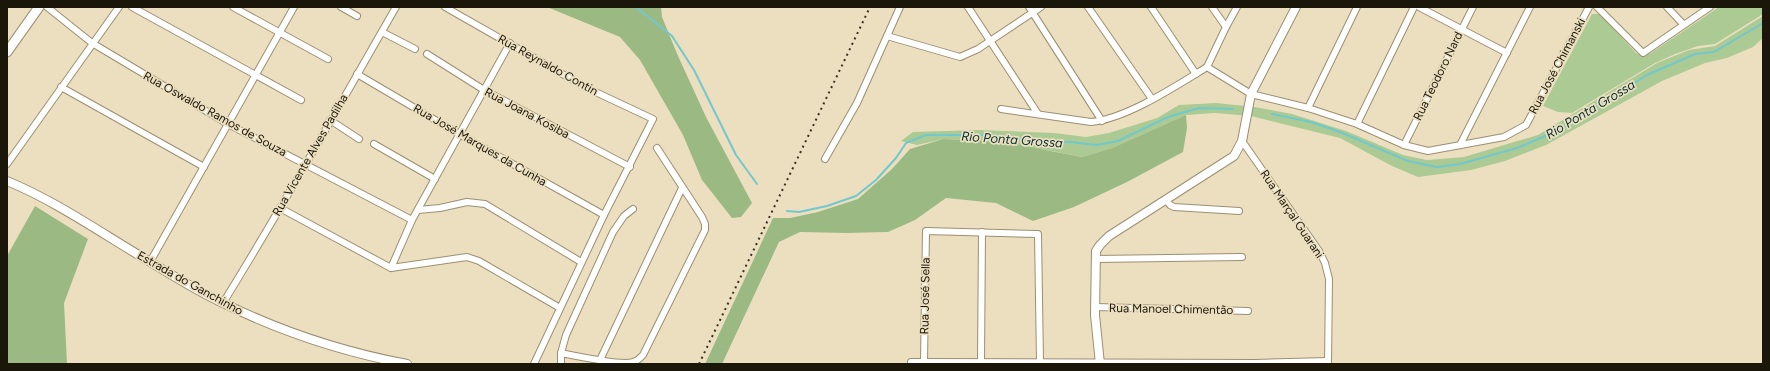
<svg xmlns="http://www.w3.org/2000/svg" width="1770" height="371" viewBox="0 0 1770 371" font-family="Figtree,sans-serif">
<rect width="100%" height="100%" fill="#ecdfbf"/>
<g fill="#abca94">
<polygon points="1719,7 1763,7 1763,14 1715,44 1698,46 1675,54 1655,63 1572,113 1558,112 1543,106 1592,14 1600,14 1636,53 1642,56 1651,53"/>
<polygon points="1763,16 1763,38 1753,47 1727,58 1705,63 1662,81 1546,145 1505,161 1471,170 1418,177 1392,166 1340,138 1251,116 1215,113 1186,115 1112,148 1082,157 1052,151 982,141 943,139 917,145 901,141 913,132 979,130 1054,133 1086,137 1109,133 1157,118 1179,105 1216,103 1255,107 1292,114 1346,131 1403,155 1427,160 1464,157 1538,135 1657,63 1689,50 1715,46"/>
</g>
<g fill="#9bba83">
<polygon points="547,7 661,7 662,17 678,56 706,117 752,203 741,217 732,218 702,180 683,135 640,60 620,37"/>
<polygon points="1186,115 1187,128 1183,152 1127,182 1074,207 1033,221 996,203 946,198 915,220 888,232 846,233 800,232 779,242 722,364 705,364 773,218 790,218 818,212 858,199 892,169 910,149 943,139 982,141 1019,145 1082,157 1112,148"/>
<polygon points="35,206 88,239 64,303 67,364 7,364 7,256"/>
</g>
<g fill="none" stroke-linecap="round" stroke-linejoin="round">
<g stroke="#72c8cc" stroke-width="2">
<polyline points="636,7 672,36 694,70 736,155 757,184"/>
<polyline points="1272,114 1311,122 1340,132 1408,161 1437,167 1460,164 1517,148 1536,140 1561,129 1647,75 1695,54 1714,52 1763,23"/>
<polyline points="787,211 799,212 827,206 856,196 876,180 896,158 906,143 926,135 990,135 1044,142 1070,142 1097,145 1118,141 1168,117 1199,108 1233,109"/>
</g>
<defs>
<g id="minor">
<polyline points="47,7 92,43 228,124 412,220"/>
<polyline points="132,7 301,100"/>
<polyline points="233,7 328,59"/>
<polyline points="341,7 357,16"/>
<polyline points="445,7 587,88 653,119 604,215 534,364"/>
<polyline points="968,7 1038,114"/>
<polyline points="1029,7 1102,121"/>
<polyline points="1088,7 1152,99"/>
<polyline points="1151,7 1196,74"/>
<polyline points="1212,7 1226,27"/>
<polyline points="1419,7 1507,53"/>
<polyline points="1597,7 1643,53 1710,7"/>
<polyline points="1667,7 1683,24"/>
<polyline points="382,32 415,49"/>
<polyline points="887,36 960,57 978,49 1041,7"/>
<polyline points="427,54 484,90 630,167"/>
<polyline points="1207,67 1226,27 1237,7"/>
<polyline points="357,74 459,134 604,215"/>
<polyline points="61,87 204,167"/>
<polyline points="1308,108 1357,7"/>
<path d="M1001,109l90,13c35,-3 85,-36 116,-55l44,27 57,14 49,16 47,21 24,6 76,-14 22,-12 63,-118"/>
<polyline points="330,120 359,139"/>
<polyline points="1357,124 1414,7"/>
<polyline points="1242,141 1319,251 1325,263 1329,279 1328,364"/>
<polyline points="374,144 435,179"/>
<polyline points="1404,145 1473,7"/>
<polyline points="1460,145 1530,7"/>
<polyline points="825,159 857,103 900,7"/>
<polyline points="7,164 119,7"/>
<polyline points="1167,201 1170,205 1174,207 1239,211"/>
<polyline points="280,208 391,268 467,257 479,261 560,308"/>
<polyline points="418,210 440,208 467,202 485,204 581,262"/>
<polyline points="1095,259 1242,257"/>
<polyline points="150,262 294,7"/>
<polyline points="391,268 412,220 510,43"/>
<path d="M223,303c60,-97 116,-197 173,-296"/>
<polyline points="1095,307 1248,311"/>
<path d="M561,353c15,3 60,13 72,9 5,-1 7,-4 10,-7l62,-125v-6l-3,-7 -45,-69"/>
<polyline points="600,360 682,188"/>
<polyline points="911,362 1255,363 1328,361"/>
<polyline points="924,362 926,231 1038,234 1040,363"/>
<polyline points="981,362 982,232"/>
<polyline points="561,364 561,353 566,335 613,232 624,216 633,209"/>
</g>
<g id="tertiary">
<path d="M7,181c51,21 97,54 145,82 23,14 47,29 71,40 59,29 120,49 184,61"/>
<polyline points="1100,364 1095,315 1096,251 1100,245 1109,236 1234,156 1242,141 1251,94 1296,7"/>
</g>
<polyline id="secondary" points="7,52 39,7"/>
</defs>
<use href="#minor" stroke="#9c8f71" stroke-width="8"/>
<use href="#tertiary" stroke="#9c8f71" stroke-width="10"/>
<use href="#secondary" stroke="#9c8f71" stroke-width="11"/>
<use href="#minor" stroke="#fff" stroke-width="6"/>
<use href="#tertiary" stroke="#fff" stroke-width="8"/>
<use href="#secondary" stroke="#fff" stroke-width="9"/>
<polyline stroke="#373123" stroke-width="2" stroke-dasharray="2 4" stroke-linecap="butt" points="699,364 870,7"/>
</g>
<g text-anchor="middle" stroke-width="3.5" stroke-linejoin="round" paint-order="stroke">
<g font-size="12" fill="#1b160a" stroke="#ecdfbf">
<text transform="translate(548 65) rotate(29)" y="4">Rua Reynaldo Contin</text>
<text transform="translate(1557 66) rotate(-62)" y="4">Rua José Chimanski</text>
<text transform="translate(1438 76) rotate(-64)" y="4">Rua Teodoro Nard</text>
<text transform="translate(527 113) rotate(28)" y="4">Rua Joana Kosiba</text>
<text transform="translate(215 114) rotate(29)" y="4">Rua Oswaldo Ramos de Souza</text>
<text transform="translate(480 145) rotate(30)" y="4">Rua José Marques da Cunha</text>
<text transform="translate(310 155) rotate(-60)" y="4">Rua Vicente Alves Padilha</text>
<text transform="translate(1292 214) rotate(56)" y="4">Rua Marçal Guarani</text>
<text transform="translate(190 283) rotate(29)" y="4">Estrada do Ganchinho</text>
<text transform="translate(925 296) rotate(-89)" y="4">Rua José Sella</text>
<text transform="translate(1171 309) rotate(1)" y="4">Rua Manoel Chimentão</text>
</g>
<g font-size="13" font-style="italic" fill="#032f32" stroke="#ecdfbf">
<text transform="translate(1590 109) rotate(-31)" y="5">Rio Ponta Grossa</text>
<text transform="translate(1012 139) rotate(4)" y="5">Rio Ponta Grossa</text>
</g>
</g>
<rect width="1770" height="371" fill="none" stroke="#1b160a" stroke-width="16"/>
</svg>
